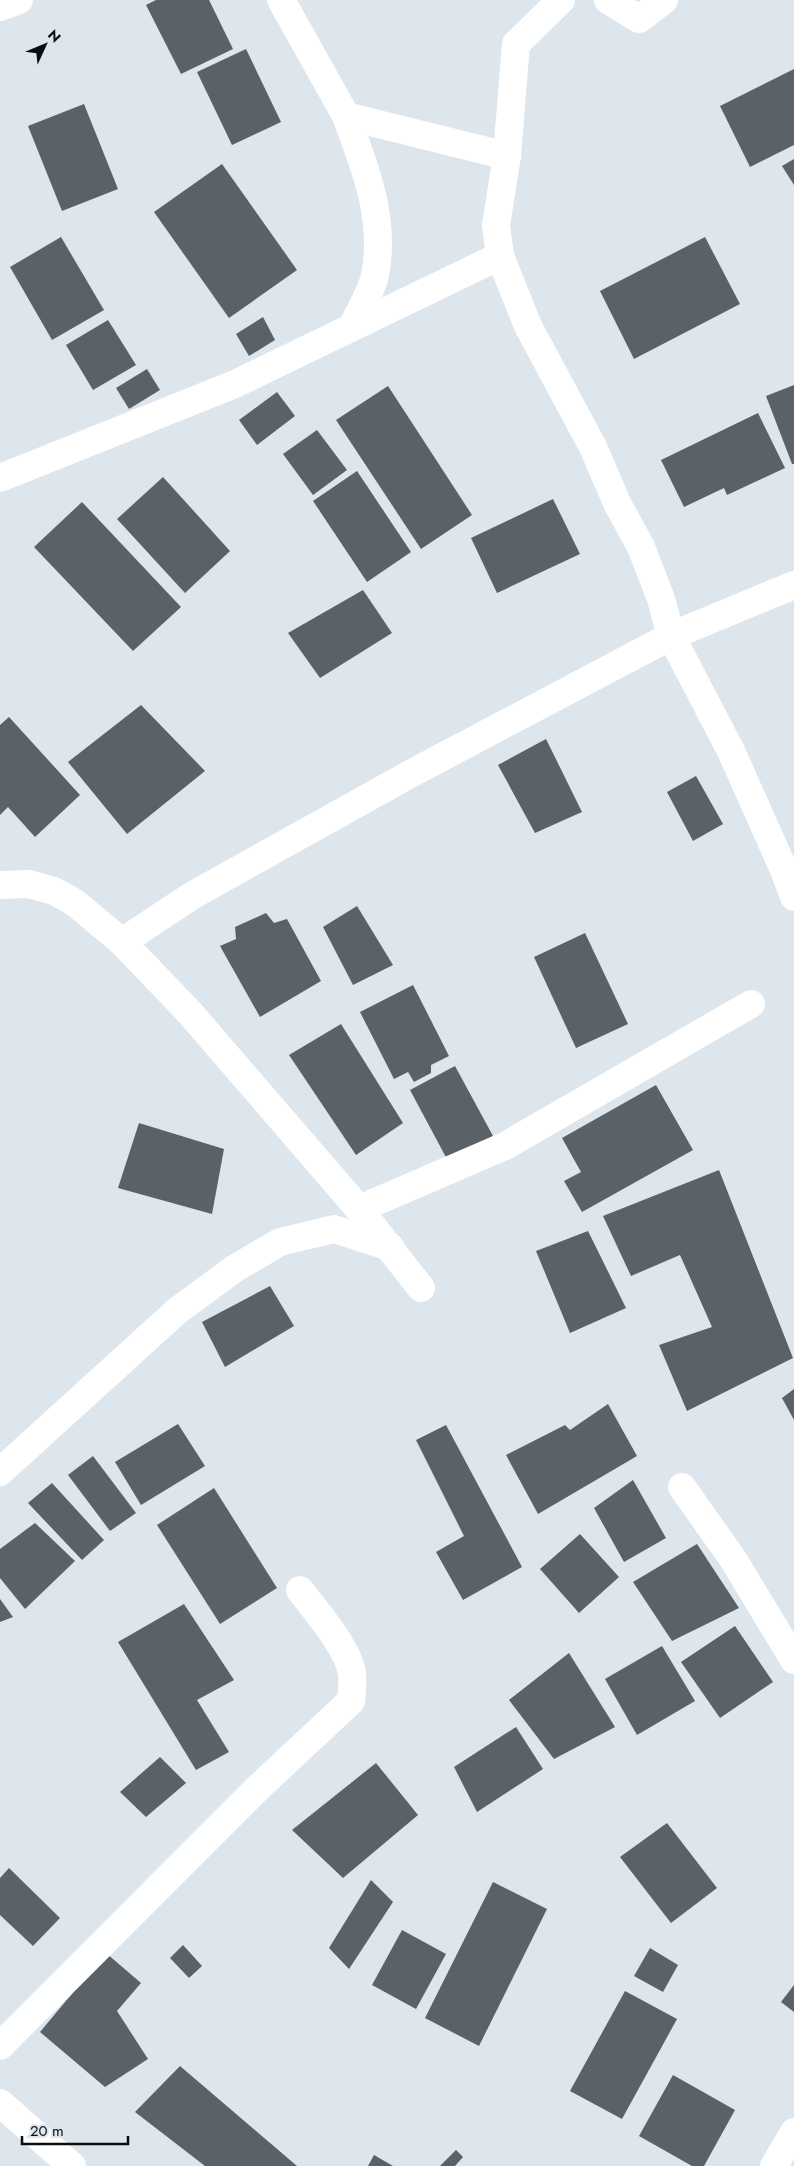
<svg xmlns="http://www.w3.org/2000/svg" width="794" height="2166" viewBox="0 0 794 2166" font-family="Jost,sans-serif">
<rect width="100%" height="100%" fill="#dde5ed"/>
<g fill="#5a6167">
<polygon points="156,0 209,0 233,49 181,74 146,5"/>
<polygon points="246,49 281,122 232,145 197,72"/>
<polygon points="794,69 794,145 750,167 720,106"/>
<polygon points="84,104 118,189 62,211 28,126"/>
<polygon points="794,159 794,185 782,166"/>
<polygon points="222,164 297,270 229,318 154,212"/>
<polygon points="61,237 104,310 52,340 10,267"/>
<polygon points="705,237 740,304 634,359 600,291"/>
<polygon points="263,317 275,340 249,356 236,334"/>
<polygon points="108,320 136,365 93,390 66,345"/>
<polygon points="147,369 160,390 129,409 116,388"/>
<polygon points="794,385 794,464 792,464 766,396"/>
<polygon points="388,386 472,515 421,549 336,420"/>
<polygon points="277,392 295,416 257,445 239,420"/>
<polygon points="758,413 785,468 727,495 724,488 684,507 661,460"/>
<polygon points="317,430 347,470 313,495 283,454"/>
<polygon points="357,471 411,552 367,582 313,501"/>
<polygon points="163,477 230,551 185,593 117,519"/>
<polygon points="553,499 580,554 497,593 471,538"/>
<polygon points="82,502 181,607 133,651 34,547"/>
<polygon points="363,590 392,633 320,678 288,633"/>
<polygon points="141,705 205,771 127,834 68,762"/>
<polygon points="9,717 80,795 35,837 8,807 0,815 0,725"/>
<polygon points="546,739 582,812 535,833 498,765"/>
<polygon points="696,776 723,824 693,841 667,792"/>
<polygon points="357,906 393,965 353,985 323,927"/>
<polygon points="266,913 274,923 287,919 321,981 260,1017 220,946 236,939 235,927"/>
<polygon points="585,933 628,1024 576,1048 534,957"/>
<polygon points="413,985 449,1056 431,1065 431,1073 414,1082 408,1072 394,1079 360,1012"/>
<polygon points="341,1024 403,1123 356,1155 289,1055"/>
<polygon points="455,1066 493,1136 448,1161 410,1090"/>
<polygon points="656,1085 693,1150 582,1212 564,1181 581,1172 562,1138"/>
<polygon points="139,1123 224,1149 212,1214 118,1188"/>
<polygon points="719,1170 793,1358 687,1411 659,1345 712,1327 680,1255 631,1276 603,1216"/>
<polygon points="588,1231 626,1308 570,1333 536,1251"/>
<polygon points="270,1286 294,1326 225,1367 202,1322"/>
<polygon points="794,1389 794,1420 782,1398"/>
<polygon points="608,1404 637,1456 538,1514 506,1455 565,1425 570,1430"/>
<polygon points="178,1424 205,1466 141,1505 115,1462"/>
<polygon points="446,1425 522,1567 463,1600 436,1552 464,1536 416,1440"/>
<polygon points="93,1456 136,1513 110,1531 68,1475"/>
<polygon points="633,1480 666,1538 624,1562 594,1508"/>
<polygon points="52,1483 104,1540 82,1560 28,1503"/>
<polygon points="214,1488 277,1588 220,1624 157,1525"/>
<polygon points="35,1523 75,1561 25,1609 0,1578 0,1549"/>
<polygon points="580,1534 619,1577 579,1613 540,1569"/>
<polygon points="697,1544 739,1608 672,1641 633,1582"/>
<polygon points="0,1599 13,1617 0,1622"/>
<polygon points="184,1604 234,1680 197,1700 229,1752 196,1770 118,1642"/>
<polygon points="735,1626 773,1682 720,1718 681,1662"/>
<polygon points="662,1646 695,1701 637,1735 605,1679"/>
<polygon points="569,1653 615,1727 554,1759 509,1700"/>
<polygon points="516,1727 543,1769 477,1812 454,1767"/>
<polygon points="160,1757 186,1783 146,1817 120,1792"/>
<polygon points="376,1763 418,1815 343,1878 292,1830"/>
<polygon points="667,1823 717,1888 671,1923 620,1857"/>
<polygon points="9,1868 60,1918 33,1946 0,1915 0,1878"/>
<polygon points="371,1880 393,1902 349,1969 329,1948"/>
<polygon points="493,1882 547,1909 479,2046 425,2018"/>
<polygon points="402,1930 446,1954 416,2009 372,1985"/>
<polygon points="183,1945 202,1966 189,1978 170,1958"/>
<polygon points="650,1948 678,1965 663,1992 634,1976"/>
<polygon points="106,1953 141,1983 117,2011 148,2059 105,2087 40,2032"/>
<polygon points="794,1985 794,2012 781,2002"/>
<polygon points="625,1991 677,2019 622,2119 570,2091"/>
<polygon points="180,2066 297,2166 205,2166 135,2112"/>
<polygon points="673,2075 735,2110 704,2166 692,2166 639,2136"/>
<polygon points="456,2150 463,2157 455,2166 440,2166"/>
<polygon points="374,2155 393,2166 368,2166"/>
</g>
<g fill="none" stroke-linecap="round" stroke-linejoin="round">
<g stroke="#fff" stroke-width="28">
<polyline points="281,0 346,116 507,156"/>
<polyline points="561,0 516,44 507,156 496,225 500,256 528,326 593,447 617,503 641,547 661,599 671,636 731,751 784,870 794,897"/>
<polyline points="608,0 639,19 664,0"/>
<polyline points="0,7 19,0"/>
<path d="M346,116c19,51 40,103 29,159 -3,16 -16,37 -23,52"/>
<polyline points="0,478 235,384 500,256"/>
<polyline points="0,885 29,884 54,891 74,902 122,942 190,1013 359,1209 421,1288"/>
<polyline points="122,942 193,895 412,773 671,636 794,585"/>
<polyline points="359,1209 505,1146 751,1004"/>
<polyline points="0,1472 177,1311 234,1269 280,1242 334,1229 390,1247"/>
<polyline points="682,1487 733,1559 794,1660"/>
<path d="M0,2046l261,-261 90,-84c1,-9 2,-19 1,-28 -4,-25 -36,-62 -52,-83"/>
<polyline points="0,2103 72,2166"/>
<polyline points="774,2166 794,2132"/>
</g>
</g>
<g transform="translate(45 45) rotate(46)" stroke="#dde5ed" stroke-width="4" paint-order="stroke">
<path d="M0-4L9 19L0 12L-9 19Z" fill="#0b0e10"/>
<text y="-8" font-size="14" font-weight="bold" text-anchor="middle" fill="#0b0e10">N</text>
</g>
<path d="M22 2136v8h106v-8" fill="none" stroke="#0b0e10" stroke-width="2.5"/>
<text x="30" y="2136" font-size="15" fill="#0b0e10" stroke="#dde5ed" stroke-width="4" paint-order="stroke">20 m</text>
</svg>
